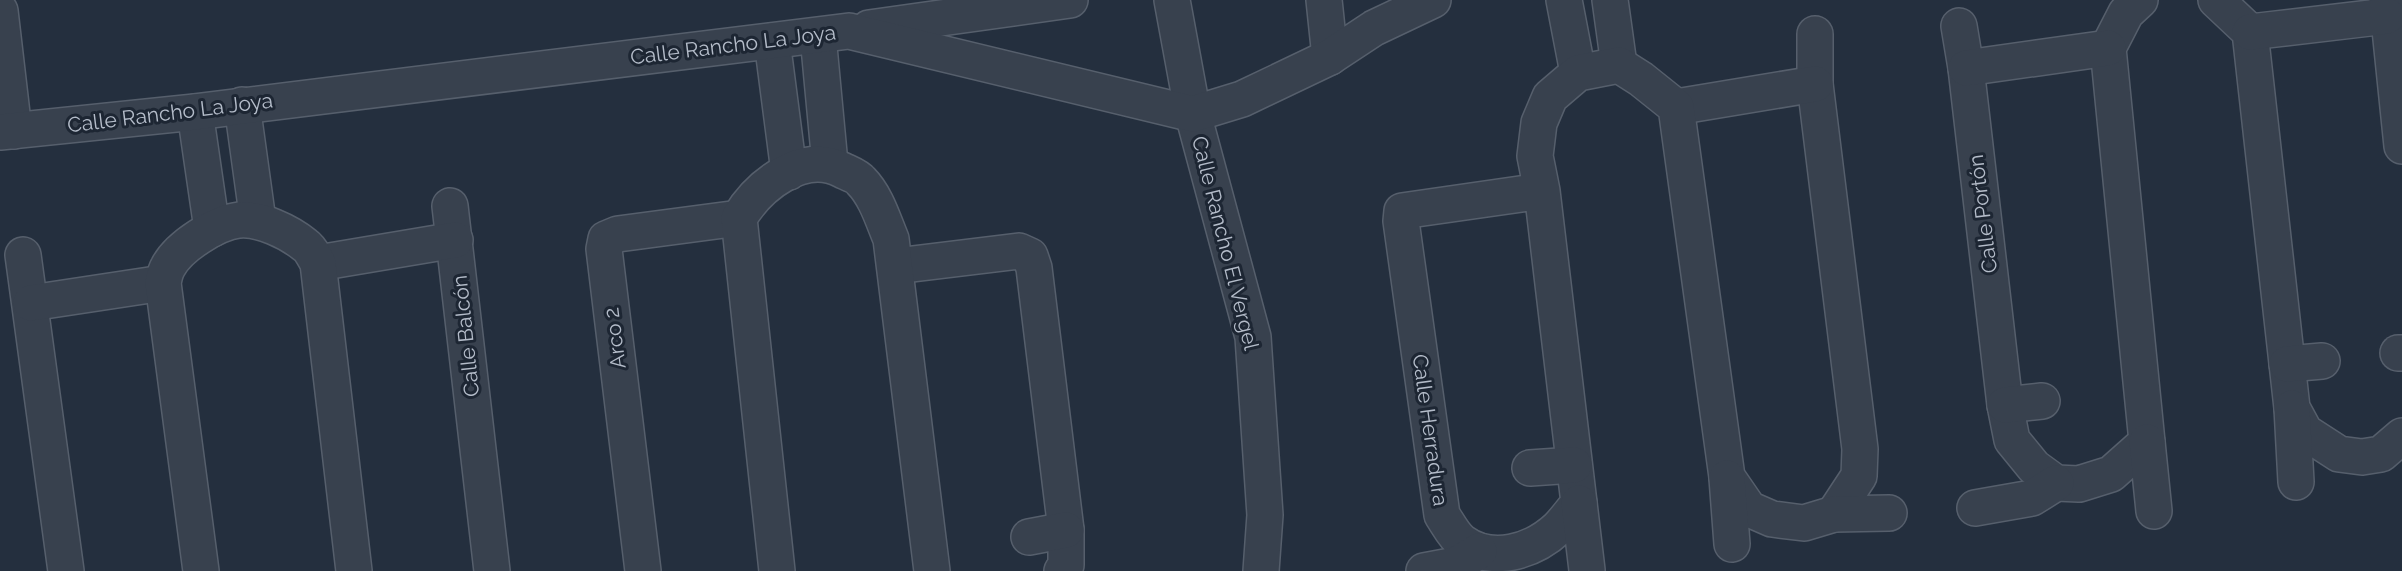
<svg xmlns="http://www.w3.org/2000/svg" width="2402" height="571" viewBox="0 0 2402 571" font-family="Raleway,sans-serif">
<rect width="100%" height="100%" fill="#242f3e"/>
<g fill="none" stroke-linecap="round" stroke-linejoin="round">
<defs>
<g id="street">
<polyline points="1172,0 1193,114 1253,337 1265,515 1261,571"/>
<polyline points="1324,0 1330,57"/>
<polyline points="1564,0 1578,73"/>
<polyline points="1610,0 1619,65"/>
<polyline points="2216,0 2250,32 2292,408 2305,432 2339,454 2362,457 2381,454 2402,436"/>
<polyline points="2387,0 2402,146"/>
<polyline points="0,11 14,131"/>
<polyline points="1959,26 1966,68 2005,405 2012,440 2034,467 2056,483 2079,484 2111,474 2147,442 2108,48 2126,13 2140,0"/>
<polyline points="869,28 1070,0"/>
<polyline points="2250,32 2387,16"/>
<polyline points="1815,34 1815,84 1860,449 1859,476 1834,514"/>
<polyline points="818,36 830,164"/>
<polyline points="772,41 789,172"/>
<polyline points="1966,68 2108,48"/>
<polyline points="242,105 258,221"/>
<polyline points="1676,107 1815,84"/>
<polyline points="195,112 212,229"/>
<polyline points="0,132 195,112 849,31 1193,114 1242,99 1330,57 1374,28 1433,0"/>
<path d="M1542,191l-140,20 -1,10 41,294c6,9 12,21 20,27 30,22 70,10 96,-14 7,-7 14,-17 21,-25l-37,-312 -7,-35 4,-33 11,-26 28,-24 41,-8 22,14 35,28 51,370 22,32 23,10 32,4 30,-9 55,-1"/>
<polyline points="450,206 492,571"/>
<polyline points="23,255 66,571"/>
<polyline points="318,263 455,240"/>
<polyline points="896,266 1019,251 1030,256 1034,268 1066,530 1066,565 1062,571"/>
<polyline points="31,303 163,283"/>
<polyline points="2398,353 2402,353"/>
<polyline points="2287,364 2322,361"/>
<polyline points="2005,405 2042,401"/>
<polyline points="2292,408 2296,482"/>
<polyline points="2147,442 2154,511"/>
<polyline points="1530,468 1574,465"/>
<polyline points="1727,478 1732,544"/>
<polyline points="1579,503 1587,570"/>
<polyline points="1975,508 2032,498 2056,483"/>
<polyline points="1029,537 1066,530"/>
<path d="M201,571l-38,-288c1,-5 2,-11 5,-16 11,-21 48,-44 71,-47 21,-2 50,12 66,25 6,4 9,12 13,18l36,308"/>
<polyline points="643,571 604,249 606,239 618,234 739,218"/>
<path d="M777,571l-38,-353c20,-33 64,-68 103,-48 6,3 15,6 19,11 15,15 22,39 30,58l41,332"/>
<polyline points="1424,571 1456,565 1479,551"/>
</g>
</defs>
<use href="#street" stroke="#565f6c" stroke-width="38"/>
<use href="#street" stroke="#38414e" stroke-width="35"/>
</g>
<g text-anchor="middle" stroke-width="6" stroke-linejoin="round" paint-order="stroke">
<g font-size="21" fill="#b4bcc9" stroke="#1d2633">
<text transform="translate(733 45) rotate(-7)" y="7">Calle Rancho La Joya</text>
<text transform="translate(170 113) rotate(-7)" y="7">Calle Rancho La Joya</text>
<text transform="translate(1983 214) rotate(-97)" y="7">Calle Portón</text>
<text transform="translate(1225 243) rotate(76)" y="7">Calle Rancho El Vergel</text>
<text transform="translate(466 336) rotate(-96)" y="7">Calle Balcón</text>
<text transform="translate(615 338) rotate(-97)" y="7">Arco 2</text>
<text transform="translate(1430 430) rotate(82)" y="7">Calle Herradura</text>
</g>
</g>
</svg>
